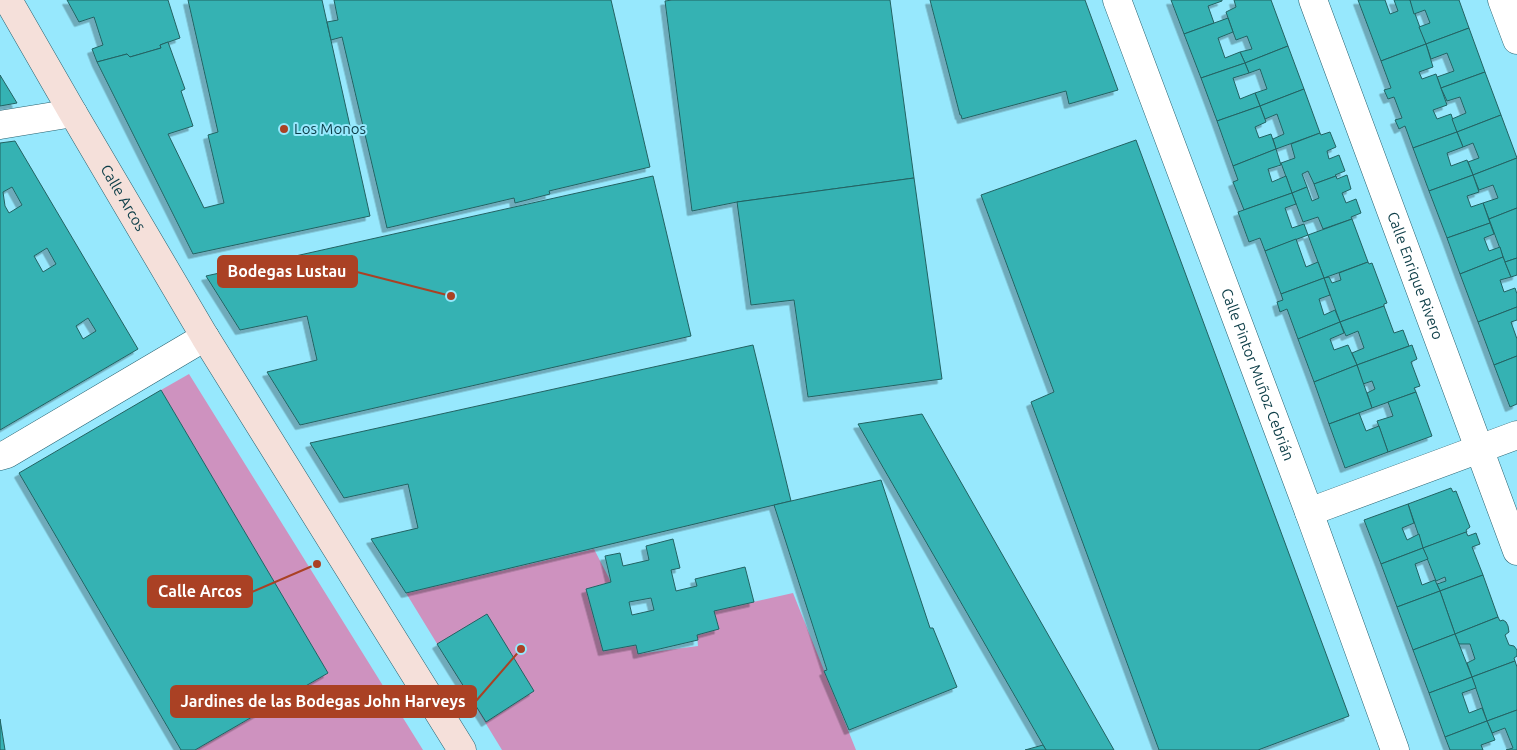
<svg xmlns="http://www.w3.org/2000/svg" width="1517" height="750" viewBox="0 0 1517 750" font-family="Ubuntu,sans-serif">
<defs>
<filter id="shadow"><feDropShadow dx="-4.5" dy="4.5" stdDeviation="0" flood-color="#0004"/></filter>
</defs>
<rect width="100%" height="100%" fill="#97e8fd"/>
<g fill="#ce92bf">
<polygon points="189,374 423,750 195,750 328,673 161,390"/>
<polygon points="594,549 611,582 586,589 603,651 636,645 638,654 698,646 697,635 719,629 714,611 793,593 856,750 502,750 406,593"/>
</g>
<g fill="#36b2b3" stroke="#236262" fill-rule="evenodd" filter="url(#shadow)">
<polygon points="67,0 168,0 180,38 160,45 161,48 130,57 127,54 97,62 92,49 103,45 94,17 79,22"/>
<polygon points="188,0 322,0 370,216 193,254 97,62 127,54 130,57 161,48 160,45 168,42 185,89 181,91 193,126 168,134 204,208 224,203 208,135 218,132"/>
<polygon points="334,0 611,0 650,167 549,191 550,194 515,203 514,198 387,228 342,37 331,40 327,22 338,20"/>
<polygon points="672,0 890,0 914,178 737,202 692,211 665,1"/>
<polygon points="930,0 1085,0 1118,90 1069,104 1066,91 962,119 961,115 960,115"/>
<polygon points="1171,0 1222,0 1222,1 1208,6 1214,23 1184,34"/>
<polygon points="1234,0 1271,0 1288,46 1245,63 1240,52 1252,49 1247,36 1236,40 1233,32 1226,12 1236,7"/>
<polygon points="1358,0 1385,0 1390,14 1398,11 1394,0 1410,0 1426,44 1381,61"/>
<polygon points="1410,0 1459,0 1469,28 1426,44 1419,27 1430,23 1425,10 1414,14"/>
<polygon points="1228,18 1233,32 1218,38 1225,58 1240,52 1245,63 1201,78 1184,34"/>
<polygon points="1469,28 1485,72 1441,88 1437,77 1454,71 1447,53 1431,59 1426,44"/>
<polygon points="1426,44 1433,67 1419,72 1422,79 1436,74 1447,105 1433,110 1437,119 1451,114 1457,132 1413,148 1405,126 1399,129 1395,120 1402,118 1394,97 1388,99 1384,90 1391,88 1381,61"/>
<polygon points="1288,46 1304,89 1260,106 1255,93 1267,89 1260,69 1249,73 1245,63"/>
<polygon points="1245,63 1249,73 1233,78 1240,99 1255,93 1260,106 1217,121 1201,78"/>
<polygon points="1485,72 1501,115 1457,132 1452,119 1466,113 1460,97 1447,101 1441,88"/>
<polygon points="0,75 17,103 0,106"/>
<polygon points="1304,89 1320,133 1276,149 1273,139 1284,134 1277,114 1265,119 1260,106"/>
<polygon points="1260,106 1266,122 1255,127 1259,138 1271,134 1276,149 1233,166 1217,121"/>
<polygon points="1501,115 1517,158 1473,175 1468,162 1479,158 1473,143 1463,147 1457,132"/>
<polygon points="1330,132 1336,147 1327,151 1329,159 1339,155 1345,171 1335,175 1336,176 1314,184 1308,171 1302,174 1307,187 1292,193 1281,163 1295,158 1291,144 1320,133 1321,135"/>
<polygon points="1457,132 1463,147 1447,153 1451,166 1467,160 1473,175 1429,191 1413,148"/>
<polygon points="1136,140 1349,716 1258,750 1159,750 1031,402 1054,392 981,195"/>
<path d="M15,141l123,208 -138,81v-287zM12,187l10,18 -13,8 -4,-7 -2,-14zM47,248l9,16 -13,8 -9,-16zM88,318l8,13 -13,8 -7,-13z"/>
<polygon points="1276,149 1281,165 1268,169 1272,182 1286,176 1292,193 1244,210 1233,182 1238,180 1233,166"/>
<polygon points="1517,158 1517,208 1489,219 1483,203 1498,198 1493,185 1479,190 1473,175"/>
<polygon points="1347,175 1351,189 1342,193 1346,203 1356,199 1361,213 1351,217 1352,219 1323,229 1318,217 1303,222 1292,193 1307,187 1312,201 1319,198 1314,184 1336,176 1337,179"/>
<polygon points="1473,175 1479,192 1467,196 1471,207 1483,203 1490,223 1447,238 1429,191"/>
<polygon points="653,176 691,336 300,425 267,372 317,360 307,316 240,330 206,276"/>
<polygon points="914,178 942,379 808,397 794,300 751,305 737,202"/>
<polygon points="1292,193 1296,204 1285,208 1292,228 1304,224 1308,235 1265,251 1260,238 1249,242 1238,212"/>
<polygon points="1517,208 1517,258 1505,262 1489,219"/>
<polygon points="1352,219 1368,262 1324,278 1308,235"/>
<polygon points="1490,223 1494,234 1484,238 1489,251 1500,247 1503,257 1460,274 1447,238"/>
<polygon points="1296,239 1306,267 1318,262 1324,278 1281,294 1265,251"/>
<polygon points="1503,257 1511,277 1500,280 1504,292 1515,288 1517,294 1517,307 1478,322 1460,274"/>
<polygon points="1517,258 1517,275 1511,277 1505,262"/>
<polygon points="1368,262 1369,264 1372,263 1387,303 1384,304 1384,306 1340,322 1324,278 1329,277 1332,283 1341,280 1339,273"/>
<polygon points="1324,278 1330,295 1319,299 1324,315 1335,310 1340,322 1298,339 1287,309 1280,312 1277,302 1283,300 1281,294"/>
<polygon points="1384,306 1394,333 1403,330 1409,346 1357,365 1352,353 1364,348 1358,331 1346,336 1340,322"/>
<polygon points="1517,307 1517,320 1511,322 1517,339 1517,356 1494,365 1478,322"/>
<polygon points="1340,322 1344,333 1330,339 1334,350 1348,345 1357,365 1314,382 1298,339"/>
<polygon points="753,345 791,501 406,593 371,539 418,528 408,484 344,498 310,443"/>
<polygon points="1412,345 1417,359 1411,362 1420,386 1414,388 1416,392 1372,408 1367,393 1375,389 1372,381 1363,384 1357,365"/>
<polygon points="1517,356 1517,404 1510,407 1494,365"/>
<polygon points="1357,365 1372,408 1329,424 1314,382"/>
<polygon points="161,390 328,673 195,750 181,750 19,473"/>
<polygon points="1416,392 1432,436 1388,452 1377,421 1393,416 1388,402"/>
<polygon points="1359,413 1366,431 1379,426 1388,452 1345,468 1329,424"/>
<polygon points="922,414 1114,750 1046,750 858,424"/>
<polygon points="881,480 930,628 933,628 957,687 849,730 824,671 827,670 774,505"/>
<polygon points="1451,488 1453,492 1456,491 1470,527 1466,530 1467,532 1423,548 1408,504"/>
<polygon points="1408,504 1414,523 1402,528 1407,540 1419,534 1423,548 1381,564 1364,520"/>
<polygon points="1466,532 1468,536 1476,533 1480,544 1472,547 1483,575 1440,591 1437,584 1446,581 1445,577 1436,581 1423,548"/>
<path d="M673,539l7,29 -9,2 5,21 21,-5 -2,-7 50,-12 9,35 -40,9 5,18 -22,6 1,5 -60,14 -2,-9 -33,6 -17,-62 25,-7 -6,-26 15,-3 3,13 26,-6 -3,-14zM651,598l3,12 -22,5 -3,-13z"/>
<polygon points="1423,548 1428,559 1415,564 1422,585 1435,580 1440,591 1397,607 1381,564"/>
<polygon points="1483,575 1498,617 1455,634 1440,591"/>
<polygon points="1440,591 1455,634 1413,650 1397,607"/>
<polygon points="487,614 534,691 486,722 437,644"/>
<polygon points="1498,617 1500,621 1503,620 1506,622 1508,626 1509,632 1505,635 1509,645 1514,646 1517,650 1517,656 1514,658 1515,661 1472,677 1467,663 1475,659 1470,644 1459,644 1455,634"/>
<polygon points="1455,634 1472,677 1429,693 1413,650"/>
<polygon points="1515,661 1517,667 1517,710 1487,721 1472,677"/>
<polygon points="1472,677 1476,688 1462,693 1469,713 1482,708 1487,721 1445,737 1429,693"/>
<polygon points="1517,710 1517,750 1506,750 1513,748 1505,728 1492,733 1487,721"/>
<polygon points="0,719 5,750 0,750"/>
<polygon points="1487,721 1495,740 1481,745 1483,750 1450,750 1445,737"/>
<polygon points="1043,745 1046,750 1025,750"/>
</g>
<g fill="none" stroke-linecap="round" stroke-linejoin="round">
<defs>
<g id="street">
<path id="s1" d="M1117,0l192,512 86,238"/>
<path id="s2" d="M1313,0l204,551"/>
<polyline points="1502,0 1517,40"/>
<polyline points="0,125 73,113"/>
<polyline points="0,456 7,454 205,337"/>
<polyline points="1309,512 1517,435"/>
</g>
<g id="secondary">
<path id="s3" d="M8,0l65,113 132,224 257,413"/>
</g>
</defs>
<use href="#street" stroke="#27616f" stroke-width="29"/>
<use href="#secondary" stroke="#27616f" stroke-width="29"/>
<use href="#street" stroke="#fff" stroke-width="28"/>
<use href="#secondary" stroke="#f5e0da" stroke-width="28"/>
</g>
<circle fill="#aa4124" stroke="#97e8fd" stroke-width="2" cx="284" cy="129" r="5"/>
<g text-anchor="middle" stroke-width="4" stroke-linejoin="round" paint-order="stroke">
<g font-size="15" fill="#0c3d47" stroke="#97e8fd" text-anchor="start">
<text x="294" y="134">Los Monos</text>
</g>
<g font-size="15" fill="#0c3d47" stroke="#97e8fd">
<text dy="5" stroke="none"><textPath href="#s3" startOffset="229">Calle Arcos</textPath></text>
<text dy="5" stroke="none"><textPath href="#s2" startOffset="294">Calle Enrique Rivero</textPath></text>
<text dy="5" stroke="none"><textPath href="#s1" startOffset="400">Calle Pintor Muñoz Cebrián</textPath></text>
</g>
</g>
<path fill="none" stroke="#aa4124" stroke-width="2" d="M451 296L357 272M317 564L252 592M521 649L476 701"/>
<g fill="#aa4124" stroke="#97e8fd" stroke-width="2">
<circle cx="451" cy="296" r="5"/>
<circle cx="317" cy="564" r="5"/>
<circle cx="521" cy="649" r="5"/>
</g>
<g fill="#aa4124" stroke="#aa4124" stroke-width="2">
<rect x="218" y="256" width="139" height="31" rx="5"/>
<rect x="148" y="576" width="104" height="31" rx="5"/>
<rect x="171" y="686" width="305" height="31" rx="5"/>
</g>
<g font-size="16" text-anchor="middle" font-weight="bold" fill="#fff">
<text x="287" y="277">Bodegas Lustau</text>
<text x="200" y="597">Calle Arcos</text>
<text x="323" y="707">Jardines de las Bodegas John Harveys</text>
</g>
</svg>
